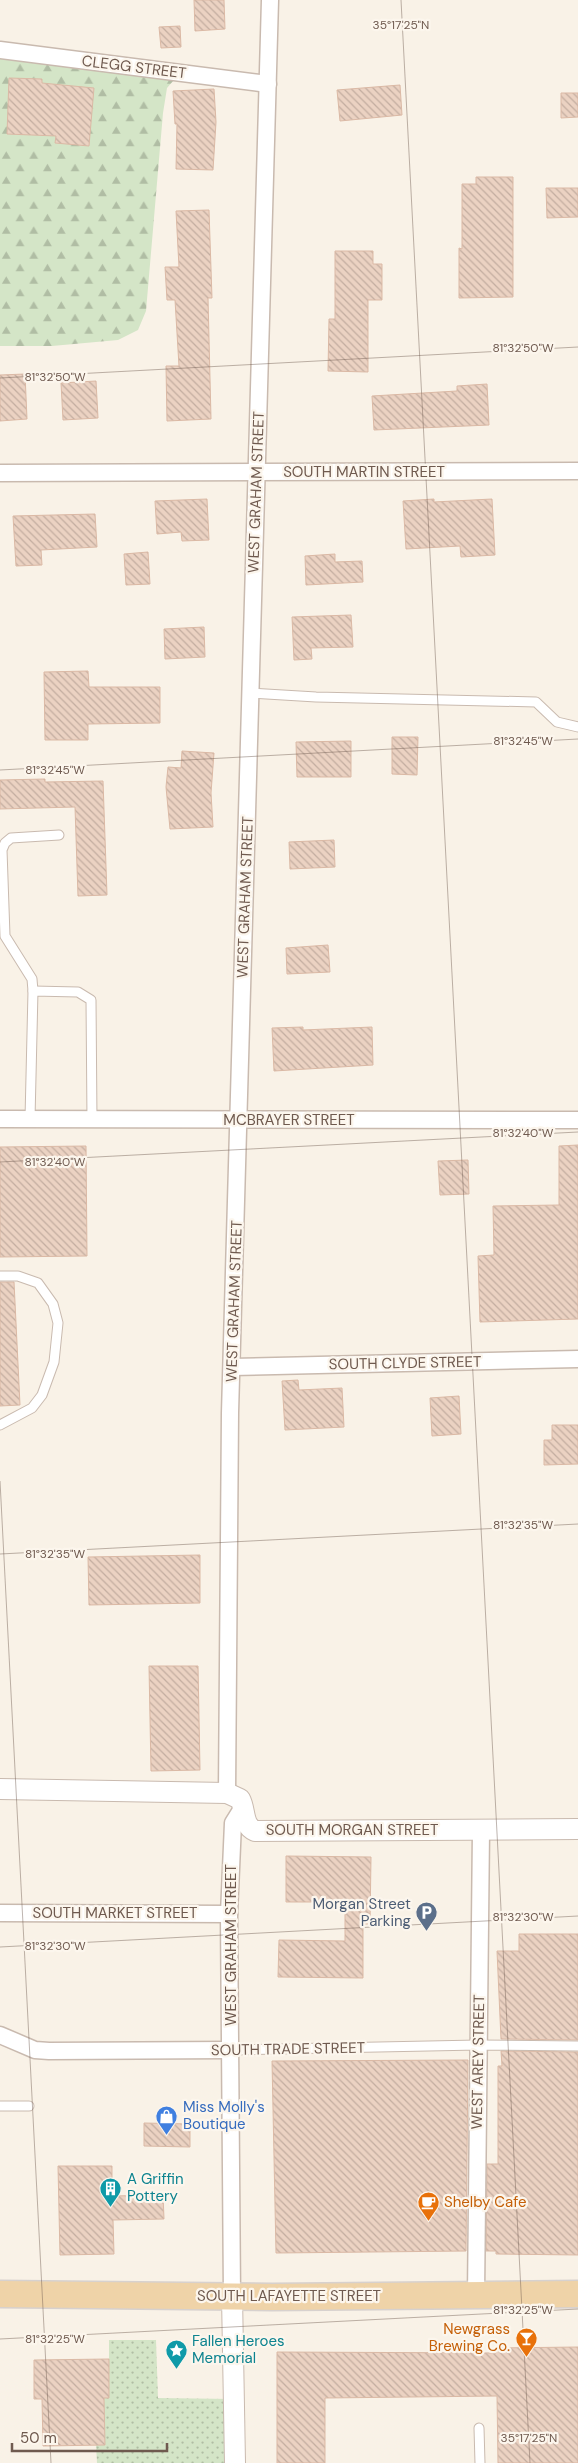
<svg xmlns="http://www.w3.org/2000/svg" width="578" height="2463" viewBox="0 0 578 2463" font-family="'DM Sans',sans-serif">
<defs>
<pattern id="green-dots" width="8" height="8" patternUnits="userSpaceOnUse" patternTransform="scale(1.25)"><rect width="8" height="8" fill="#d4e5c7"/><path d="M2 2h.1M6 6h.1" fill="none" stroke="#b0bda4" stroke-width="1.8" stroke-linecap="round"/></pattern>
<pattern id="forest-firs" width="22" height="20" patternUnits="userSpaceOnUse" patternTransform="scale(1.25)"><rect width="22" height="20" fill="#d4e5c7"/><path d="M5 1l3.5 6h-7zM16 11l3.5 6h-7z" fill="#b0bda4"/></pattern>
<pattern id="building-back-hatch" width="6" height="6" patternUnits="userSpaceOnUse" patternTransform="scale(1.25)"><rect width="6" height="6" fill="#ebd2c2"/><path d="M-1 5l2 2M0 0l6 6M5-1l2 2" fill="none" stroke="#c3ada0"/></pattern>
</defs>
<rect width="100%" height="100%" fill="#f9f2e7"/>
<polygon fill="url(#green-dots)" points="109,2340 156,2340 158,2398 233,2399 235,2463 97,2463 96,2445 104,2398 109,2397"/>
<polygon fill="url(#forest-firs)" points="0,50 180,73 167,88 163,113 146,311 138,330 118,340 52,346 0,346"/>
<g fill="url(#building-back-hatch)" stroke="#dbb9a5">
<polygon points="194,0 224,0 225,29 195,31"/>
<polygon points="180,26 181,47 161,48 159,27"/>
<polygon points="9,78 42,79 42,83 94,88 89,146 55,143 56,136 7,134"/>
<polygon points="400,85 402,115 340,121 337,90"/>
<polygon points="214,89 216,122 213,170 176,169 177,124 175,124 173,91"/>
<polygon points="561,93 578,93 578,117 561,118"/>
<polygon points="476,177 513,177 513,297 459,298 459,248 462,249 462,184 476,184"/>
<polygon points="546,188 578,188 578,217 547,218"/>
<polygon points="209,210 212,298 208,298 211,419 167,421 166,366 179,366 175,300 167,300 165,267 179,267 176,211"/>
<polygon points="335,251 373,251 373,264 382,264 382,300 368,300 368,372 328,371 329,319 335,319"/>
<polygon points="25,374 27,419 0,421 0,375"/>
<polygon points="96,381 98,418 63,420 61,383"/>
<polygon points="487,384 489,425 374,430 372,396 457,391 457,386"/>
<polygon points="207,499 209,540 182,541 181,532 157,534 155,501"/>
<polygon points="434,499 434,502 492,499 495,555 461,557 460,546 406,549 403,501"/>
<polygon points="95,514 97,547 41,550 42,565 16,566 13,516"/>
<polygon points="148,552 150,584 126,585 124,554"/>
<polygon points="335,554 335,562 362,561 363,582 306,585 305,556"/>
<polygon points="351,615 353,647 311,648 312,659 294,660 292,617"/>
<polygon points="204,627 205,657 165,659 164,629"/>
<polygon points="88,671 89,687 160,687 160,723 88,724 88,740 45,740 44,672"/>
<polygon points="392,737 418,737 417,775 392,774"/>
<polygon points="351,741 351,777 297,777 296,742"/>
<polygon points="182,751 214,753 211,793 213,827 170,829 166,787 168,767 181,768"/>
<polygon points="45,779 45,782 103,781 107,895 78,896 75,807 0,809 0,780"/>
<polygon points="334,840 335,867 290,869 289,842"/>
<polygon points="328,945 330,972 287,974 286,948"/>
<polygon points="303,1027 303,1030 372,1027 373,1065 274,1071 272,1028"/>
<polygon points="578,1145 578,1319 480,1322 478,1256 494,1255 493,1206 559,1205 559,1146"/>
<polygon points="86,1146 87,1256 0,1257 0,1147"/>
<polygon points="468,1160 469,1194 440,1195 438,1161"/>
<polygon points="0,1282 14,1282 20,1405 0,1406"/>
<polygon points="298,1380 299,1390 342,1388 344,1427 285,1430 282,1381"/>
<polygon points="459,1396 461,1434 432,1436 430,1398"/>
<polygon points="552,1425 578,1425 578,1464 544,1465 544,1440 552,1440"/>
<polygon points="200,1555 200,1603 89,1605 88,1557"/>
<polygon points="149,1666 198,1666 200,1770 151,1771"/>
<polygon points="286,1856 371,1857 370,1924 363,1924 363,1978 278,1977 279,1940 345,1941 345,1902 286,1902"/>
<polygon points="519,1934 578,1934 578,2040 501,2039 497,1951 519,1951"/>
<polygon points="501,2051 578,2052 578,2255 496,2254 496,2251 486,2251 487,2164 498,2164 498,2066 502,2066"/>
<polygon points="468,2060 466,2251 276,2253 272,2061"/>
<polygon points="144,2123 190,2124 190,2147 144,2146"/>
<polygon points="58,2166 112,2166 112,2196 163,2195 164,2219 113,2220 114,2254 60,2255"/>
<polygon points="578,2347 578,2463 498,2463 497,2396 325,2398 325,2463 277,2463 277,2352 496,2353 496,2348"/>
<polygon points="109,2359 109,2398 104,2398 105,2445 43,2446 42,2399 34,2399 34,2360"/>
</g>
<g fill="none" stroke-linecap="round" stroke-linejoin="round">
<defs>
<g id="service">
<polyline points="251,693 316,697 536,702 557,722 578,727"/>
<polyline points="33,991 32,979 5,936 2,850 5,843 11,838 59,835"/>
<polyline points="30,1119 33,991 78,992 91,1000 92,1120"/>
<polyline points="0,1276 18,1276 38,1283 53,1304 58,1323 54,1362 42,1395 32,1408 0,1425"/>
<polyline points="231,2050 478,2045 578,2046"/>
<polyline points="0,2106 29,2106"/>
<polyline points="479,2428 480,2463"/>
</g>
<g id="minor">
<polyline points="0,50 268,84"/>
<polyline points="0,473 578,471"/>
<polyline points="0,1119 578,1120"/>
<polyline points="232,1367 578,1359"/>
<polyline points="227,1793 230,1413 270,0"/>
<polyline points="0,1913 229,1914"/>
<polyline points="0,2035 35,2050 49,2051 231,2050"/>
<polyline points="476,2295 481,1830"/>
<polyline points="232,2296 229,1914 233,1823 243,1807"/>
</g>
<g id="tertiary">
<path d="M0,1789l227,4 13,6c6,11 2,26 15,32l323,-2"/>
<polyline points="232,2296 235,2463"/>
</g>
<polyline id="primary" points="0,2294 272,2297 578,2294"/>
</defs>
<use href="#service" stroke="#c9baaf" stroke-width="11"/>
<use href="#minor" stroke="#c9baaf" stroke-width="19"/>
<use href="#tertiary" stroke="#c9baaf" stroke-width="22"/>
<use href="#primary" stroke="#d7d1ce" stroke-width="29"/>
<use href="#service" stroke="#fff" stroke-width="9"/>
<use href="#minor" stroke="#fff" stroke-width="16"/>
<use href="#tertiary" stroke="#fff" stroke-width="20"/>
<use href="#primary" stroke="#efd3a8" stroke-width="26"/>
</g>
<path fill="none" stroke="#6f5a4f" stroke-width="1" stroke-opacity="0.45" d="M401,0l129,2463M0,378l578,-31M0,770l578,-31M0,1162l578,-30M0,1481l51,982M0,1554l578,-30M0,1947l578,-31M0,2339l578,-30"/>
<defs>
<symbol id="parking-pin" viewBox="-11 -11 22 30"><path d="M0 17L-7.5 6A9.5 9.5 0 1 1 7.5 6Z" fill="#5c6f8a" stroke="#fcf6ed"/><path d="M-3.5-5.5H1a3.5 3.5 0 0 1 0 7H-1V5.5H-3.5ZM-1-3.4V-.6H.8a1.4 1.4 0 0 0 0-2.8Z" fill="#fff"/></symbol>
<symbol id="shop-pin" viewBox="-11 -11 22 30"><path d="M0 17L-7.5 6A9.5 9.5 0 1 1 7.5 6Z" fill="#3f7fe0" stroke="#fcf6ed"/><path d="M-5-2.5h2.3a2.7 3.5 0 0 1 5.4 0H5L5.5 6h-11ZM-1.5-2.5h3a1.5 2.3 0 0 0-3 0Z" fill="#fff"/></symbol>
<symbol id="building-pin" viewBox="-11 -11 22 30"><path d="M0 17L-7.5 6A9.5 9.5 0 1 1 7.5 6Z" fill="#0f9aa8" stroke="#fcf6ed"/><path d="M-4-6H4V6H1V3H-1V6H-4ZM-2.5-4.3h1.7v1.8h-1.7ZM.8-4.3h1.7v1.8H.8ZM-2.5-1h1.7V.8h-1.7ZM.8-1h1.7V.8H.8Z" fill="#fff"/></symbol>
<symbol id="cafe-pin" viewBox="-11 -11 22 30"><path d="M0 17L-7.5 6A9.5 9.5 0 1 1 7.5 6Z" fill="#e8710a" stroke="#fcf6ed"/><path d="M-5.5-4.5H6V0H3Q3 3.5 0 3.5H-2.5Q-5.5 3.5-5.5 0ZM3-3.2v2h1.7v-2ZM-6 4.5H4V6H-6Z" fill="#fff"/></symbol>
<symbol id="bar-pin" viewBox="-11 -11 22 30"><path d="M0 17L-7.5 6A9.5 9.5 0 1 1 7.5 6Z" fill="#e8710a" stroke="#fcf6ed"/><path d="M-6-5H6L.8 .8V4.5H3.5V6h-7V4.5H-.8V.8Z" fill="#fff"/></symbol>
<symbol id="sight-pin" viewBox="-11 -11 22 30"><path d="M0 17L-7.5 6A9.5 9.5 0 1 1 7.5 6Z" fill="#0f9aa8" stroke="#fcf6ed"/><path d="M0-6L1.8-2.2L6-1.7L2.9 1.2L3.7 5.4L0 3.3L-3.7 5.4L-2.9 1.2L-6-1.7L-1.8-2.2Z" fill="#fff"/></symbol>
</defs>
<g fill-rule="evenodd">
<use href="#parking-pin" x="414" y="1900" width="25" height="34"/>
<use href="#shop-pin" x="154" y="2104" width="25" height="34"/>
<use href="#building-pin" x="98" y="2176" width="25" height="34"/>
<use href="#cafe-pin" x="416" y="2190" width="25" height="34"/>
<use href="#bar-pin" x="514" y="2326" width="25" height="34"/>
<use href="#sight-pin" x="164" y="2338" width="25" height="34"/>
</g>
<g text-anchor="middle" stroke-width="4.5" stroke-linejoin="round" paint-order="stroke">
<g font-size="15" fill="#6f5a4f" stroke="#fcf6ed">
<text transform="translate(134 67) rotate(7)" y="5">CLEGG STREET</text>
<text x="364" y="477">SOUTH MARTIN STREET</text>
<text transform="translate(256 492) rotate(-88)" y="5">WEST GRAHAM STREET</text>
<text transform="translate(245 897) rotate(-88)" y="5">WEST GRAHAM STREET</text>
<text x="289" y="1125">MCBRAYER STREET</text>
<text transform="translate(234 1301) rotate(-88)" y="5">WEST GRAHAM STREET</text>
<text transform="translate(405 1363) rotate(-1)" y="5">SOUTH CLYDE STREET</text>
<text x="352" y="1835">SOUTH MORGAN STREET</text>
<text x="115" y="1918">SOUTH MARKET STREET</text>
<text transform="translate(231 1945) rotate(-90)" y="5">WEST GRAHAM STREET</text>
<text transform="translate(288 2049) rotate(-1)" y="5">SOUTH TRADE STREET</text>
<text transform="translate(478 2062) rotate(-89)" y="5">WEST AREY STREET</text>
<text x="289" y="2301">SOUTH LAFAYETTE STREET</text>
</g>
<g font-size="15" fill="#4e5e75" stroke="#fcf6ed" text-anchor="end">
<text x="411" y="1909">Morgan Street<tspan x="411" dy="17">Parking</tspan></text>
</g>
<g font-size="15" fill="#366cbe" stroke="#fcf6ed" text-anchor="start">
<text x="183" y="2112">Miss Molly's<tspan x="183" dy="17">Boutique</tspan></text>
</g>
<g font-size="15" fill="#0d838f" stroke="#fcf6ed" text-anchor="start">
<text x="127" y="2184">A Griffin<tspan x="127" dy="17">Pottery</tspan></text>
<text x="192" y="2346">Fallen Heroes<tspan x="192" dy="17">Memorial</tspan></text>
</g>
<g font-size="15" fill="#c56008" stroke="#fcf6ed" text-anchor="start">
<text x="444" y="2207">Shelby Cafe</text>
<text x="510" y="2334" text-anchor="end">Newgrass<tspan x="510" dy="17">Brewing Co.</tspan></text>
</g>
</g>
<g font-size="12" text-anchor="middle" fill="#6f5a4f" stroke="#fcf6ed" stroke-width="4.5" stroke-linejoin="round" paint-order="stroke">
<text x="401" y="29">35°17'25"N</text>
<text x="523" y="352">81°32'50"W</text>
<text x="55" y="381">81°32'50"W</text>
<text x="523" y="745">81°32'45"W</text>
<text x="55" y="774">81°32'45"W</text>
<text x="523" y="1137">81°32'40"W</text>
<text x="55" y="1166">81°32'40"W</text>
<text x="523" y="1529">81°32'35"W</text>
<text x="55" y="1558">81°32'35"W</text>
<text x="523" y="1921">81°32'30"W</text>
<text x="55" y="1950">81°32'30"W</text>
<text x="523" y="2314">81°32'25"W</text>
<text x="55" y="2343">81°32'25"W</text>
<text x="529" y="2442">35°17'25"N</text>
</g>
<path d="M12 2443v8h155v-8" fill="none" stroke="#6f5a4f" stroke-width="2.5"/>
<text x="20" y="2443" font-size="15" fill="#6f5a4f" stroke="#fcf6ed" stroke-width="4" paint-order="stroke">50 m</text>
</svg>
